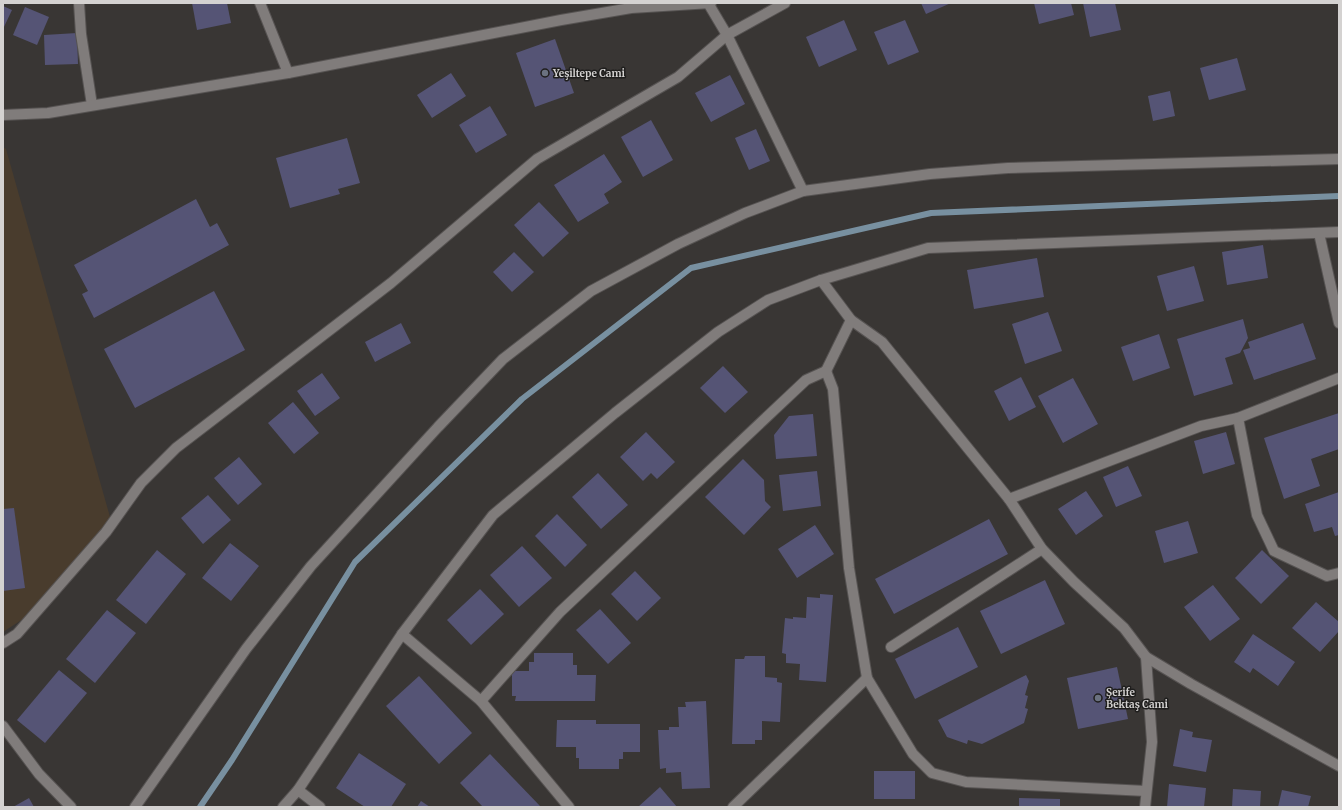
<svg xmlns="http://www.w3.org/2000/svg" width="1342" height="810" viewBox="0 0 1342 810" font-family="Merriweather,serif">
<rect width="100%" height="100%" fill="#393634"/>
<polygon fill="#493c2d" points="3,147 6,149 112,524 26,617 3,632"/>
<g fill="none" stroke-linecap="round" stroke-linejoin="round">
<polyline stroke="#7890a0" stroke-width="6" points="200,807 232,760 355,562 522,399 691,268 931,213 1339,196"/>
</g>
<g fill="#555475">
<polygon points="192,3 227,3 231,23 197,30"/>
<polygon points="921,3 951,3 926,14"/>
<polygon points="1034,3 1071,3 1074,15 1039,24"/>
<polygon points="1083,3 1115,3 1121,30 1090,37"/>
<polygon points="3,6 12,10 3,29"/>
<polygon points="25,7 49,17 37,45 13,35"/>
<polygon points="844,20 857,50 819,67 806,37"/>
<polygon points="905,20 919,52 888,65 874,32"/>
<polygon points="77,33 78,64 45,65 44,35"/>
<polygon points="555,39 574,93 535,107 516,53"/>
<polygon points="1237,58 1246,90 1209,100 1200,68"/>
<polygon points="451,73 466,96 432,118 417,95"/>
<polygon points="730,75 745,104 711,122 695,93"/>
<polygon points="1170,91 1175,116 1153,121 1148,96"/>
<polygon points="490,106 507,135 476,153 459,125"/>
<polygon points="651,120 673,160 643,177 621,137"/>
<polygon points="756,129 770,161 749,170 735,138"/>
<polygon points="347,138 360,183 338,189 340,194 290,208 276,158"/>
<polygon points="604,154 622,182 604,194 609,203 578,222 554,185"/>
<polygon points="196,199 210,227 217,223 229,245 94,318 82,294 88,291 74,265"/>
<polygon points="539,202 569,233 543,257 514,225"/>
<polygon points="1263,245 1268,278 1227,285 1222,252"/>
<polygon points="514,252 534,272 512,292 493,272"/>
<polygon points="1037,258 1044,297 974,309 967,270"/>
<polygon points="1194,266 1204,301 1167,311 1157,276"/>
<polygon points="214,291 245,350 135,408 104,349"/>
<polygon points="1048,312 1062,351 1025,364 1012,324"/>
<polygon points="1243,319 1248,338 1240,353 1225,358 1233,384 1194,396 1177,339"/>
<polygon points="401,323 411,343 375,362 365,342"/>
<polygon points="1303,323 1316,359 1254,380 1243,350 1250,348 1248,342"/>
<polygon points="1159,334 1170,368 1133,381 1121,347"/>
<polygon points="723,366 748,392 725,413 700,388"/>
<polygon points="322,373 340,398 315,416 297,391"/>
<polygon points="1021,377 1036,407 1009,421 994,391"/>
<polygon points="1073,378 1098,424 1063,443 1038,396"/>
<polygon points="293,402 319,433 294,454 268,423"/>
<polygon points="1339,413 1339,449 1311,459 1320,486 1284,499 1264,438"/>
<polygon points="813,414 817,456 776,459 774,435 789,416"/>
<polygon points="646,432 675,462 657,479 651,473 643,481 620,457"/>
<polygon points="1226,432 1235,464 1203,474 1194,441"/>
<polygon points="239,457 262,484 238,505 214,478"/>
<polygon points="743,459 764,480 765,501 771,507 744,535 705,497"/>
<polygon points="1128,466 1142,496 1116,507 1103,477"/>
<polygon points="817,471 821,506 783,511 779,475"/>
<polygon points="598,473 628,505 601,529 572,497"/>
<polygon points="1086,491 1103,516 1076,535 1058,509"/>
<polygon points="1339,492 1339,535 1335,536 1332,527 1314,532 1305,504"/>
<polygon points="208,495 231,520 203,544 181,518"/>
<polygon points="14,508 25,588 3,591 3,509"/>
<polygon points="557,514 587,545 565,567 535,536"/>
<polygon points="989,519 1008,554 894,614 875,579"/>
<polygon points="1188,521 1198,553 1164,563 1155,531"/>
<polygon points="815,525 834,554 797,578 778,549"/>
<polygon points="230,543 259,566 231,601 202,578"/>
<polygon points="522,546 552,578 519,607 490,575"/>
<polygon points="157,550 186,574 146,624 116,600"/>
<polygon points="1262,550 1289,576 1261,604 1235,578"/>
<polygon points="635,571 661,598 637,621 611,594"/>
<polygon points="1045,580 1065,624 1001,654 980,611"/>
<polygon points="1213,585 1240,619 1210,641 1184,607"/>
<polygon points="480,589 504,614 471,645 447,620"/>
<polygon points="820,594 833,595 826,682 799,680 800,664 786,663 786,654 782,653 785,618 793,619 793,617 806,618 807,597 820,598"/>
<polygon points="1316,602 1339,622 1339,631 1320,652 1292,628"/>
<polygon points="600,609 631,643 608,664 576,630"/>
<polygon points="107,610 136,633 95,683 66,659"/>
<polygon points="958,627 978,667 915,699 895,659"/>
<polygon points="1253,634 1295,662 1278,686 1253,668 1250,673 1234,662"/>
<polygon points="534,653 573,653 573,665 577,665 577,675 596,675 595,701 515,701 516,696 512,696 512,671 529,671 529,662 534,662"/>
<polygon points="745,656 765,656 765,677 777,678 777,682 782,683 780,722 762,721 762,740 755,740 755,744 732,744 735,659 744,659"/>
<polygon points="1117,667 1128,719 1078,729 1067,678"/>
<polygon points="59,670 87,693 45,743 17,720"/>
<polygon points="1026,675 1029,681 1025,695 1028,696 1025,708 1028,709 1024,723 982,744 968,740 967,744 947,737 938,720"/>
<polygon points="419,676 472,733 439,764 386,706"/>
<polygon points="706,701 710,788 682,789 681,772 666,773 666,768 660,769 658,730 669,730 669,727 679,727 678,707 686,707 685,702"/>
<polygon points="557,720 596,720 596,724 640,724 640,752 623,752 623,759 619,759 619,769 579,769 579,758 576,758 576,747 556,747"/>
<polygon points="1180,729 1193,732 1192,737 1212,740 1206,772 1173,766"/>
<polygon points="359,753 406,784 391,807 365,807 336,788"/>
<polygon points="490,754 541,807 483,807 460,783"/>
<rect x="874" y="771" width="41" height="28"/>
<polygon points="1169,784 1206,788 1204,807 1167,807"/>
<polygon points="660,787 677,807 638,807"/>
<polygon points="1233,789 1261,791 1260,807 1232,807"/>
<polygon points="1282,790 1311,796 1308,807 1278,807"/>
<polygon points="29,798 34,807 13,807"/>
<polygon points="1019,798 1060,799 1060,807 1019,807"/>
<polygon points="421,801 430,807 417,807"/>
</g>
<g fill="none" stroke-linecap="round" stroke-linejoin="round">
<defs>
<polyline id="lane" points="891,647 1042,549"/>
<g id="street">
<polyline points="79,3 81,34 92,105"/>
<polyline points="260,3 288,73"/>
<polyline points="708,3 727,35 803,191"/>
<polyline points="1319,233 1339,323"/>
<polyline points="821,280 851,320 882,342 1009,499 1042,549 1074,582 1124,628 1146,657 1191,684 1339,766"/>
<polyline points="826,371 851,320"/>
<polyline points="1238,418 1257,515 1274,551 1327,576 1339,573"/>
<polyline points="1009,499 1201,426 1238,418 1339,378"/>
<polyline points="402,634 481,701 569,807"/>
<polyline points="3,643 17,634 106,532 141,483 176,448 391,283 537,159 678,77 727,35 785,3"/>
<polyline points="481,701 560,612 806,380 826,371 833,389 849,568 867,678 913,754 932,773 966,782 1146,791"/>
<polyline points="3,726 39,774 71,807"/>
<polyline points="298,790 320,807"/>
<polyline points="135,807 246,649 311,566 438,427 503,359 591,291 678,244 745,213 803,191 930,174 1008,168 1339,159"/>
<polyline points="283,807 298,790 402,634 493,515 615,413 718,332 768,300 821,280 928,248 1339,232"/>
<polyline points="733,807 867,678"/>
<polyline points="1145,807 1152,742 1146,657"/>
</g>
<polyline id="secondary" points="3,115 48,113 288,73 561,20 631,8 711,3"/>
</defs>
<use href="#lane" stroke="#565352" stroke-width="12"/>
<use href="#street" stroke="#565352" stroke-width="12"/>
<use href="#secondary" stroke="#565352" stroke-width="12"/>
<use href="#lane" stroke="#807c7b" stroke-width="10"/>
<use href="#street" stroke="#807c7b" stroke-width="10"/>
<use href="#secondary" stroke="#807c7b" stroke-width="10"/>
</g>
<g fill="#6b7280" stroke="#1f1e1d" stroke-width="1.5">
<circle cx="545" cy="73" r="4"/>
<circle cx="1098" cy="698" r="4"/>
</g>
<g text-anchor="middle" stroke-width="3" stroke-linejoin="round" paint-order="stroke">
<g font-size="10" font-weight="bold" fill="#d4d2d1" stroke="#1f1e1d" text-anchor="start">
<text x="553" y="77">Yeşiltepe Cami</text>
<text x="1106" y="696">Şerife<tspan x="1106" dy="12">Bektaş Cami</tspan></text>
</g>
</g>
<rect width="1342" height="810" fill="none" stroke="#d4d2d1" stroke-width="8"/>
</svg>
